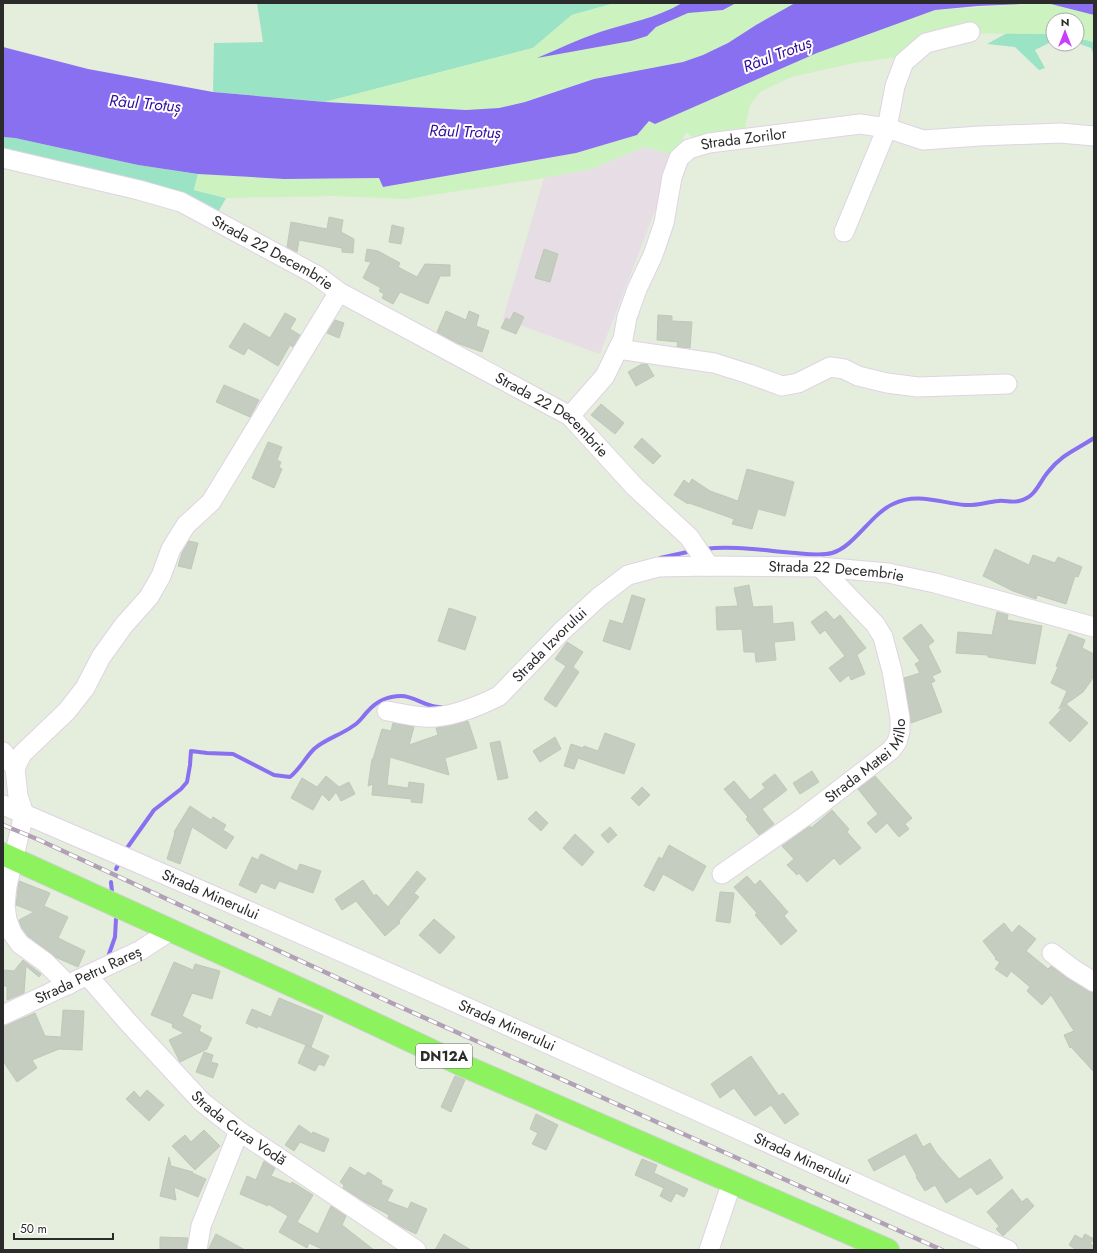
<svg xmlns="http://www.w3.org/2000/svg" width="1097" height="1253" viewBox="0 0 1097 1253" font-family="Jost,sans-serif">
<rect width="100%" height="100%" fill="#e5eddd"/>
<polygon fill="#e6dee4" points="645,147 676,156 600,354 503,319 544,178 591,169"/>
<g fill="#9ae4c5">
<polygon points="257,3 615,3 572,15 533,48 325,102 213,92 214,43 263,42"/>
<polygon points="1007,33 1053,34 1053,41 1035,50 1045,68 1039,70 1015,47 987,44"/>
<polygon points="1077,38 1094,42 1094,56 1091,48 1077,43"/>
<polygon points="3,137 15,138 138,165 198,174 194,190 226,198 211,225 176,206 3,164"/>
</g>
<g fill="#ccf2c0">
<polygon points="615,3 682,3 671,9 639,22 647,36 656,27 688,13 723,10 736,3 795,3 756,25 728,43 703,55 683,62 594,79 525,102 499,108 466,110 325,102 533,48 572,15"/>
<polygon points="1047,3 1094,15 1094,42 1077,37 1077,20 1053,20 1053,34 933,33 926,53 854,63 791,77 760,92 750,105 744,131 699,142 686,132 676,156 645,147 591,169 544,178 405,199 336,196 226,198 194,190 198,174 284,179 380,178 384,187 576,153 637,135 649,121 655,124 817,53 935,10"/>
</g>
<g fill="#8870f0">
<path d="M682,3h54l-13,7 -35,3 -32,14 -9,9 -16,5 -94,17c21,-9 42,-19 63,-26 28,-9 57,-14 82,-29z"/>
<polygon points="795,3 1094,3 1094,15 1047,3 978,6 935,10 817,53 655,124 649,121 637,135 576,153 383,187 379,178 284,179 198,174 138,165 15,138 3,137 3,47 88,69 213,92 325,102 466,110 499,108 525,102 594,79 683,62 703,55 728,43 756,25"/>
</g>
<g fill="none" stroke-linecap="round" stroke-linejoin="round">
<g stroke="#8870f0" stroke-width="4">
<path d="M705,549c26,-4 63,2 91,4 11,1 25,3 36,0 22,-6 39,-39 61,-49 24,-12 48,-1 72,1 11,1 22,-3 33,-4 7,-1 14,2 21,0 17,-4 19,-17 29,-29 14,-18 28,-22 46,-34"/>
<polyline points="660,558 692,551"/>
<path d="M127,848l27,-38 27,-21 6,-7 3,-17 1,-14 16,2 26,1 41,21 16,2c10,-8 15,-19 24,-28 11,-10 27,-14 39,-23 6,-3 10,-10 15,-15 8,-9 20,-15 33,-15 14,0 26,12 40,11"/>
<polyline points="116,869 120,861"/>
<polyline points="111,882 112,892"/>
<polyline points="108,957 115,937 116,919"/>
</g>
</g>
<g fill="#c5ccc0" stroke="#bfc9b7">
<polygon points="329,217 343,220 341,232 354,239 353,253 342,252 342,248 299,240 297,252 287,247 291,222 327,229"/>
<polygon points="392,225 404,228 401,244 389,242"/>
<polygon points="367,249 378,251 400,263 398,267 417,277 425,264 450,265 450,276 440,276 428,304 400,292 393,304 382,298 384,294 379,291 381,288 363,278 371,262 365,261"/>
<polygon points="544,249 558,254 550,282 535,278"/>
<polygon points="446,311 466,320 469,311 479,315 476,326 489,331 482,352 457,343 437,332"/>
<polygon points="514,312 524,317 516,334 501,328 506,318 510,320"/>
<polygon points="285,313 296,319 290,329 300,335 293,347 290,345 278,366 248,348 244,355 229,347 244,323 270,338"/>
<polygon points="658,315 672,316 672,321 692,322 690,348 677,347 678,342 657,340"/>
<polygon points="335,320 344,323 339,338 327,333"/>
<polygon points="642,364 647,364 654,376 636,386 628,372"/>
<polygon points="224,385 259,400 250,417 216,402"/>
<polygon points="601,404 624,423 615,434 591,415"/>
<polygon points="642,438 661,456 653,464 634,447"/>
<polygon points="268,442 282,447 277,460 281,462 279,467 282,469 274,488 252,478"/>
<polygon points="747,469 794,482 785,516 758,509 752,529 732,524 734,519 689,503 688,504 674,495 684,480 689,484 692,479 710,491 738,501"/>
<polygon points="189,541 198,543 191,569 178,566 182,553"/>
<polygon points="995,549 1029,565 1033,555 1055,563 1058,557 1082,567 1078,577 1075,576 1066,604 1037,595 1036,599 1013,591 983,576"/>
<polygon points="749,585 753,607 772,606 773,624 793,622 795,640 774,642 776,660 756,662 755,652 744,652 742,629 717,630 716,607 738,606 734,588"/>
<polygon points="632,595 645,599 630,650 603,641 610,620 623,624"/>
<polygon points="449,608 476,617 465,650 438,641"/>
<polygon points="826,611 834,620 840,615 866,648 857,655 865,674 851,680 849,675 840,682 829,668 845,656 825,630 820,634 811,622"/>
<polygon points="997,612 1008,615 1007,620 1042,626 1035,664 988,657 988,655 956,653 958,632 992,635"/>
<polygon points="921,624 934,641 928,646 941,672 932,676 935,681 931,683 942,712 911,723 904,678 920,673 915,664 920,661 903,638"/>
<polygon points="1069,634 1085,640 1082,648 1094,654 1094,675 1091,681 1083,692 1059,709 1067,691 1051,683 1058,667 1056,666"/>
<polygon points="567,642 583,652 573,667 579,672 556,707 544,699 566,666 555,659"/>
<polygon points="1066,704 1088,723 1070,742 1049,723"/>
<polygon points="468,721 477,748 445,758 449,775 390,757 387,785 408,788 409,782 424,784 422,803 411,802 412,799 372,795 373,784 368,786 372,759 373,759 382,729 391,731 393,723 414,727 409,745 438,735 436,728"/>
<polygon points="605,733 635,744 624,774 578,758 574,769 564,766 571,744 583,748 584,746 598,751"/>
<polygon points="555,737 561,749 540,762 533,751"/>
<polygon points="500,741 508,778 498,780 490,743"/>
<polygon points="812,771 819,782 800,794 793,783"/>
<polygon points="775,774 787,790 762,809 774,824 759,835 746,819 748,817 724,789 734,781 750,800 765,788 762,784"/>
<polygon points="326,776 339,787 349,782 355,794 341,801 336,792 329,801 322,794 313,810 291,798 302,778 317,787"/>
<polygon points="875,776 912,818 905,824 909,829 899,837 887,823 876,833 867,823 878,814 858,789"/>
<polygon points="642,787 650,795 639,806 631,798"/>
<polygon points="190,806 211,820 213,817 226,825 223,830 234,837 226,849 192,827 180,864 167,859 175,833 174,832"/>
<polygon points="832,810 849,829 847,832 861,848 840,865 834,858 807,882 799,873 797,875 787,865 794,859 782,846 810,826 811,828"/>
<polygon points="536,811 548,823 541,831 528,819"/>
<polygon points="610,827 617,835 608,843 601,835"/>
<polygon points="575,834 594,852 582,866 563,848"/>
<polygon points="669,845 706,866 693,891 663,874 654,891 644,886 659,857 662,859"/>
<polygon points="261,854 297,871 300,864 321,871 313,893 279,881 275,889 261,883 256,893 239,885 252,857 258,860"/>
<polygon points="417,871 426,879 414,893 419,897 399,921 400,923 385,936 356,901 342,910 335,899 363,880 374,896 376,894 388,907"/>
<polygon points="747,876 755,885 760,880 788,912 784,916 797,931 781,945 755,915 757,913 734,887"/>
<polygon points="19,881 50,893 44,906 68,917 58,938 85,951 78,967 55,957 28,936 22,928 19,920 34,912 16,905"/>
<polygon points="720,892 734,893 730,923 716,921"/>
<polygon points="434,919 455,937 440,954 419,935"/>
<polygon points="1004,923 1012,933 1019,925 1036,939 1026,951 1048,969 1051,966 1067,978 1088,991 1094,993 1094,1072 1071,1047 1070,1048 1064,1035 1074,1031 1051,995 1042,1005 1027,991 1030,987 1011,971 1007,977 995,969 1000,962 995,959 996,958 983,941"/>
<polygon points="23,960 41,974 39,977 26,966 24,993 7,1000 7,986 3,986 3,970 14,971"/>
<polygon points="174,962 193,970 195,964 220,971 212,999 192,993 182,1016 201,1026 199,1031 212,1038 207,1049 180,1062 169,1040 184,1033 172,1027 173,1024 151,1015"/>
<polygon points="279,998 323,1016 311,1047 258,1026 257,1028 246,1023 252,1009 271,1017"/>
<polygon points="63,1010 84,1011 82,1050 59,1049 32,1060 37,1068 17,1082 3,1061 3,1027 35,1013 45,1036 61,1037"/>
<polygon points="306,1045 329,1056 324,1066 319,1064 315,1071 298,1063"/>
<polygon points="204,1052 213,1055 211,1062 218,1064 213,1078 196,1072"/>
<polygon points="751,1056 779,1096 783,1093 799,1114 785,1124 771,1105 755,1116 734,1088 720,1098 711,1084"/>
<polygon points="455,1076 465,1080 451,1112 441,1107"/>
<polygon points="147,1090 164,1105 149,1121 126,1099 134,1091 140,1098"/>
<polygon points="536,1114 558,1125 546,1150 532,1144 538,1133 530,1129"/>
<polygon points="299,1125 312,1134 313,1132 329,1139 324,1152 300,1142 294,1151 285,1145"/>
<polygon points="204,1130 220,1146 195,1170 172,1146 185,1135 191,1142"/>
<polygon points="916,1134 923,1147 930,1143 937,1154 959,1179 990,1159 1003,1178 977,1195 971,1187 946,1203 935,1185 925,1191 916,1177 917,1176 905,1154 874,1171 868,1160"/>
<polygon points="169,1157 171,1166 193,1172 192,1173 206,1179 198,1197 174,1187 176,1200 160,1196"/>
<polygon points="642,1159 657,1165 654,1173 688,1189 684,1197 676,1193 671,1202 660,1196 664,1188 635,1175"/>
<polygon points="264,1161 275,1168 271,1176 291,1184 292,1182 313,1195 297,1222 318,1234 331,1206 346,1216 342,1225 374,1250 324,1250 309,1243 307,1248 279,1232 288,1216 268,1204 268,1206 240,1194 247,1176 256,1180"/>
<polygon points="350,1167 365,1176 368,1172 382,1181 381,1184 393,1190 387,1201 408,1209 411,1202 427,1209 416,1234 404,1228 388,1218 389,1215 365,1202 343,1188 344,1185 340,1182"/>
<polygon points="1012,1189 1022,1202 1027,1198 1034,1206 1003,1236 996,1229 999,1226 987,1212"/>
<polygon points="216,1234 245,1250 208,1250"/>
<polygon points="444,1234 471,1250 435,1250"/>
<polygon points="1085,1234 1094,1239 1090,1244 1094,1246 1094,1250 1075,1250 1075,1249 1069,1245 1075,1235 1082,1239"/>
<polygon points="160,1237 188,1238 186,1250 160,1250"/>
</g>
<g fill="none" stroke-linecap="round" stroke-linejoin="round">
<defs>
<g id="minor">
<path id="s1" d="M3,158l136,32 42,12 135,73 23,17 231,124 65,71 54,50 20,29"/>
<polyline points="844,232 887,128 895,86 904,62 926,43 970,32"/>
<polyline points="618,349 714,363 749,374 782,386 798,383 830,367 844,369 858,376 887,383 918,387 1007,384"/>
<path id="s2" d="M570,416l35,-40 13,-27 5,-10 4,-22 10,-28 16,-34 11,-32 8,-46 7,-19 10,-9 20,-6 151,-19 27,4 36,12 57,-4 80,-3 34,3"/>
<path id="s3" d="M387,711c12,2 25,5 37,6 23,2 55,-11 75,-21l63,-65 37,-34 29,-22 30,-8 51,-1 111,1 68,6 47,10 159,44"/>
<polyline points="3,752 15,768 18,796 24,814 7,886 5,905 7,920 12,933 20,944 45,962 68,985"/>
<polyline points="15,768 22,754 67,711 85,688 101,657 124,625 149,597 161,576 171,549 186,525 211,502 339,292"/>
<path id="s4" d="M3,805c218,93 436,189 652,287 118,52 234,108 353,158"/>
<path id="s5" d="M722,874l82,-57 87,-67 6,-8 3,-11v-13l-8,-47 -9,-34 -8,-13 -55,-57"/>
<polyline points="1052,953 1073,969 1094,982"/>
<path id="s6" d="M88,976l39,45 75,81 37,29 177,119"/>
<path id="s7" d="M3,1015l138,-65 29,-19"/>
<polyline points="197,1250 201,1226 239,1131"/>
<polyline points="709,1250 732,1182"/>
</g>
<polyline id="major" points="3,854 324,1000 462,1065 888,1250"/>
</defs>
<use href="#minor" stroke="#dfd3e4" stroke-width="21"/>
<use href="#major" stroke="#d0d0d0" stroke-width="24"/>
<use href="#minor" stroke="#fff" stroke-width="19"/>
<use href="#major" stroke="#8cf25e" stroke-width="22"/>
<defs>
<polyline id="rail" points="3,825 37,839 396,1005 942,1250"/>
</defs>
<use href="#rail" stroke="#b1a0b6" stroke-width="4.5"/>
<use href="#rail" stroke="#fff" stroke-width="3" stroke-dasharray="9" stroke-linecap="butt"/>
</g>
<g text-anchor="middle" stroke-width="4" stroke-linejoin="round" paint-order="stroke">
<rect fill="#fff" stroke="#6b6b6b" stroke-width="1" x="416" y="1044" width="56" height="24" rx="3"/>
<g font-size="14" font-weight="bold" fill="#2b2b2b">
<text x="444" y="1061">DN12A</text>
</g>
<g font-size="15" fill="#2b2b2b" stroke="#fff">
<text dy="5" stroke="none"><textPath href="#s2" startOffset="354">Strada Zorilor</textPath></text>
<text dy="5" stroke="none"><textPath href="#s1" startOffset="288">Strada 22 Decembrie</textPath></text>
<text dy="5" stroke="none"><textPath href="#s1" startOffset="612">Strada 22 Decembrie</textPath></text>
<text dy="5" stroke="none"><textPath href="#s3" startOffset="503">Strada 22 Decembrie</textPath></text>
<text dy="5" stroke="none"><textPath href="#s3" startOffset="188">Strada Izvorului</textPath></text>
<text dy="5" stroke="none"><textPath href="#s5" startOffset="186">Strada Matei Millo</textPath></text>
<text dy="5" stroke="none"><textPath href="#s4" startOffset="226">Strada Minerului</textPath></text>
<text dy="5" stroke="none"><textPath href="#s7" startOffset="94">Strada Petru Rareș</textPath></text>
<text dy="5" stroke="none"><textPath href="#s4" startOffset="550">Strada Minerului</textPath></text>
<text dy="5" stroke="none"><textPath href="#s6" startOffset="215">Strada Cuza Vodă</textPath></text>
<text dy="5" stroke="none"><textPath href="#s4" startOffset="874">Strada Minerului</textPath></text>
</g>
<g font-size="16" font-style="italic" fill="#340c9e" stroke="#fff">
<text transform="translate(777 54) rotate(-21)" y="6">Râul Trotuș</text>
<text transform="translate(145 103) rotate(5)" y="6">Râul Trotuș</text>
<text transform="translate(465 131) rotate(2)" y="6">Râul Trotuș</text>
</g>
</g>
<rect width="1097" height="1253" fill="none" stroke="#2b2b2b" stroke-width="8"/>
<g transform="translate(1065 32)"><circle r="19" fill="#ffffff" stroke="#aaaaaa"/>
<path d="M0-3L7 15L0 10L-7 15Z" fill="#c93cfb"/>
<text y="-6" font-size="11" font-weight="bold" text-anchor="middle" fill="#2b2b2b">N</text>
</g>
<path d="M14 1233v6h99v-6" fill="none" stroke="#2b2b2b" stroke-width="2"/>
<text x="20" y="1233" font-size="12" fill="#2b2b2b" stroke="#ffffff" stroke-width="3" paint-order="stroke">50 m</text>
</svg>
